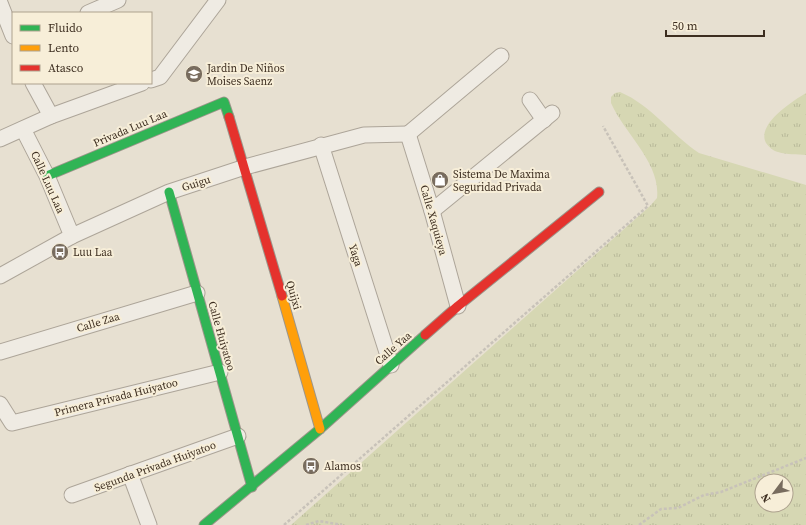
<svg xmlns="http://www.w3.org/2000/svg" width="806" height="525" viewBox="0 0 806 525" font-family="'Source Serif 4',serif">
<defs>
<pattern id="grass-tufts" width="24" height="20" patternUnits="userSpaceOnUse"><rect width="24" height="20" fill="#d6d7b3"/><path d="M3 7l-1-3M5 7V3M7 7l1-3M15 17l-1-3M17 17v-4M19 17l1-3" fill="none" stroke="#b9b99a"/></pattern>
</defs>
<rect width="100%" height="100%" fill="#e7e0d1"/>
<g fill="url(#grass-tufts)" fill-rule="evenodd">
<path d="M620,92c31,13 52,43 79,61l107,32v340h-515l359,-319 7,-8c4,-35 -33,-65 -46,-95v-6l4,-4zM762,481h24v24h-24z"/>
<path d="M806,93v62c-9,-1 -19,0 -28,-3 -5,-1 -9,-5 -12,-9 -10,-19 27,-42 40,-50z"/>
</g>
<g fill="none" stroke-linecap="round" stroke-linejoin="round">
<defs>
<g id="street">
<polyline points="0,3 13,36"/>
<polyline points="88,13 118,0"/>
<polyline points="151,80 160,77 218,0"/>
<polyline points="33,83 51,116"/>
<polyline points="530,100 544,120"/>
<polyline points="23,129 47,176 72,236"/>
<polyline points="408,134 432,211 458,306"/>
<polyline points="408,134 501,56"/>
<polyline points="0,139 51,116 142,83"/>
<polyline points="321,145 391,365"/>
<polyline points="432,211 552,113"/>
<polyline points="0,276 72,236 169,192 245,167 364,135 408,134"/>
<polyline points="0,352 197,293"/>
<polyline points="0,404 12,423 220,372"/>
<polyline points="130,474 149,525"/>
<polyline points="72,495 238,436"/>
</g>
<g id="fast">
<polyline points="47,176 224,102 229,117"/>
<polyline points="169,192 252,487"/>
<polyline points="204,525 320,429 425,335"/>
</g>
<polyline id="slow" points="282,296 320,429"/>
<g id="jam">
<polyline points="229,117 282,296"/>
<polyline points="425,335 458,306 599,192"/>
</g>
</defs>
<use href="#street" stroke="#ada599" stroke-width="17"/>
<use href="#fast" stroke="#9c958a" stroke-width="11"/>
<use href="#slow" stroke="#9c958a" stroke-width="11"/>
<use href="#jam" stroke="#9c958a" stroke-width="11"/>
<g stroke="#c8c2b9" stroke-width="2.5" stroke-dasharray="3 2" stroke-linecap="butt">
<polyline points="284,525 648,206 603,126"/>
<polyline points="306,525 319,521 342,525"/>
<polyline points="639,525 661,509 678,508 704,495 721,492 806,458"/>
</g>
<use href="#street" stroke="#efebe3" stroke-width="15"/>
<use href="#fast" stroke="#30b455" stroke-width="9"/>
<use href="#slow" stroke="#ff9f0a" stroke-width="9"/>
<use href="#jam" stroke="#e5322d" stroke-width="9"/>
</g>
<defs>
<symbol id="school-disc" viewBox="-11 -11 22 22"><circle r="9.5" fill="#786c5e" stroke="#f7eed8"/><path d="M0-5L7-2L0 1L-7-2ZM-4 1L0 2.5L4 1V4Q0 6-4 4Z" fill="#fff"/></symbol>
<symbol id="shop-disc" viewBox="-11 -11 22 22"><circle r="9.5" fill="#786c5e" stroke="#f7eed8"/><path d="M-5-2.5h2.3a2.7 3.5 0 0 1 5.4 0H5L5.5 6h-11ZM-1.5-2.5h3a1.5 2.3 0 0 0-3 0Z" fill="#fff"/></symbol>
<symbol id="bus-disc" viewBox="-11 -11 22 22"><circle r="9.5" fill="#786c5e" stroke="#f7eed8"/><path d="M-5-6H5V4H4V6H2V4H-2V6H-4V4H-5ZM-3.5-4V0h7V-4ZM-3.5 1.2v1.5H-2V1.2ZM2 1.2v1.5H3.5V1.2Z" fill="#fff"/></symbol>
</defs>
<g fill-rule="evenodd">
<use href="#school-disc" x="184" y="64" width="20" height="20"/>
<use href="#shop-disc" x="430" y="170" width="20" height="20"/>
<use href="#bus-disc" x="50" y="242" width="20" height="20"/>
<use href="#bus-disc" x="301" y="456" width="20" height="20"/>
</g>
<g text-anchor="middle" stroke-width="4" stroke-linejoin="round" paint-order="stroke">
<g font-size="11" fill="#3d2e20" stroke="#f7eed8" text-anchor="start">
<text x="207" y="72">Jardin De Niños<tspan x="207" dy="13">Moises Saenz</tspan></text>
<text x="453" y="178">Sistema De Maxima<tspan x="453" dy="13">Seguridad Privada</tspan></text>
<text x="73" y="256">Luu Laa</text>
<text x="324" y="470">Alamos</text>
</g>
<g font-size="11" fill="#3d2e20" stroke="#f7eed8">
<text transform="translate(130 128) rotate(-23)" y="4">Privada Luu Laa</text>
<text transform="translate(48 182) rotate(66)" y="4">Calle Luu Laa</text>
<text transform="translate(196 183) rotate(-18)" y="4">Guigu</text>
<text transform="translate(434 220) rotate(74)" y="4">Calle Xaquieya</text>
<text transform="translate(356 255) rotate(72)" y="4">Yaga</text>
<text transform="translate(294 295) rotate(74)" y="4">Quijxi</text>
<text transform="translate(98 322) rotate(-17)" y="4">Calle Zaa</text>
<text transform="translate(222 336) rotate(74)" y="4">Calle Huiyatoo</text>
<text transform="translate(393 348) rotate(-41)" y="4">Calle Yaa</text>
<text transform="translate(116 397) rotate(-14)" y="4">Primera Privada Huiyatoo</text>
<text transform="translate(155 466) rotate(-20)" y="4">Segunda Privada Huiyatoo</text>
</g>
</g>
<rect x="12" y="12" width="140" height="72" fill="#f7eed8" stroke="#ada18e"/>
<rect x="20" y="25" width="20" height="6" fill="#30b455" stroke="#ada18e"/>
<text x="48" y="32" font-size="12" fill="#3d2e20">Fluido</text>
<rect x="20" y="45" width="20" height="6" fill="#ff9f0a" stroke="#ada18e"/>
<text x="48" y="52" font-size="12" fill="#3d2e20">Lento</text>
<rect x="20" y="65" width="20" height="6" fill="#e5322d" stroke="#ada18e"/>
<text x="48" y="72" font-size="12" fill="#3d2e20">Atasco</text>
<g transform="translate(774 493) rotate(238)"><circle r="19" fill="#f7eed8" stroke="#ada18e"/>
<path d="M0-3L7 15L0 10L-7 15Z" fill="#786c5e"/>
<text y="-6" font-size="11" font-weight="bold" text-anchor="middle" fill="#3d2e20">N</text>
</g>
<path d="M666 30v6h98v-6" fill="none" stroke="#3d2e20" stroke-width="2"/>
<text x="672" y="30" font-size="12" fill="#3d2e20" stroke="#f7eed8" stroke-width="3" paint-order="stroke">50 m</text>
</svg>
